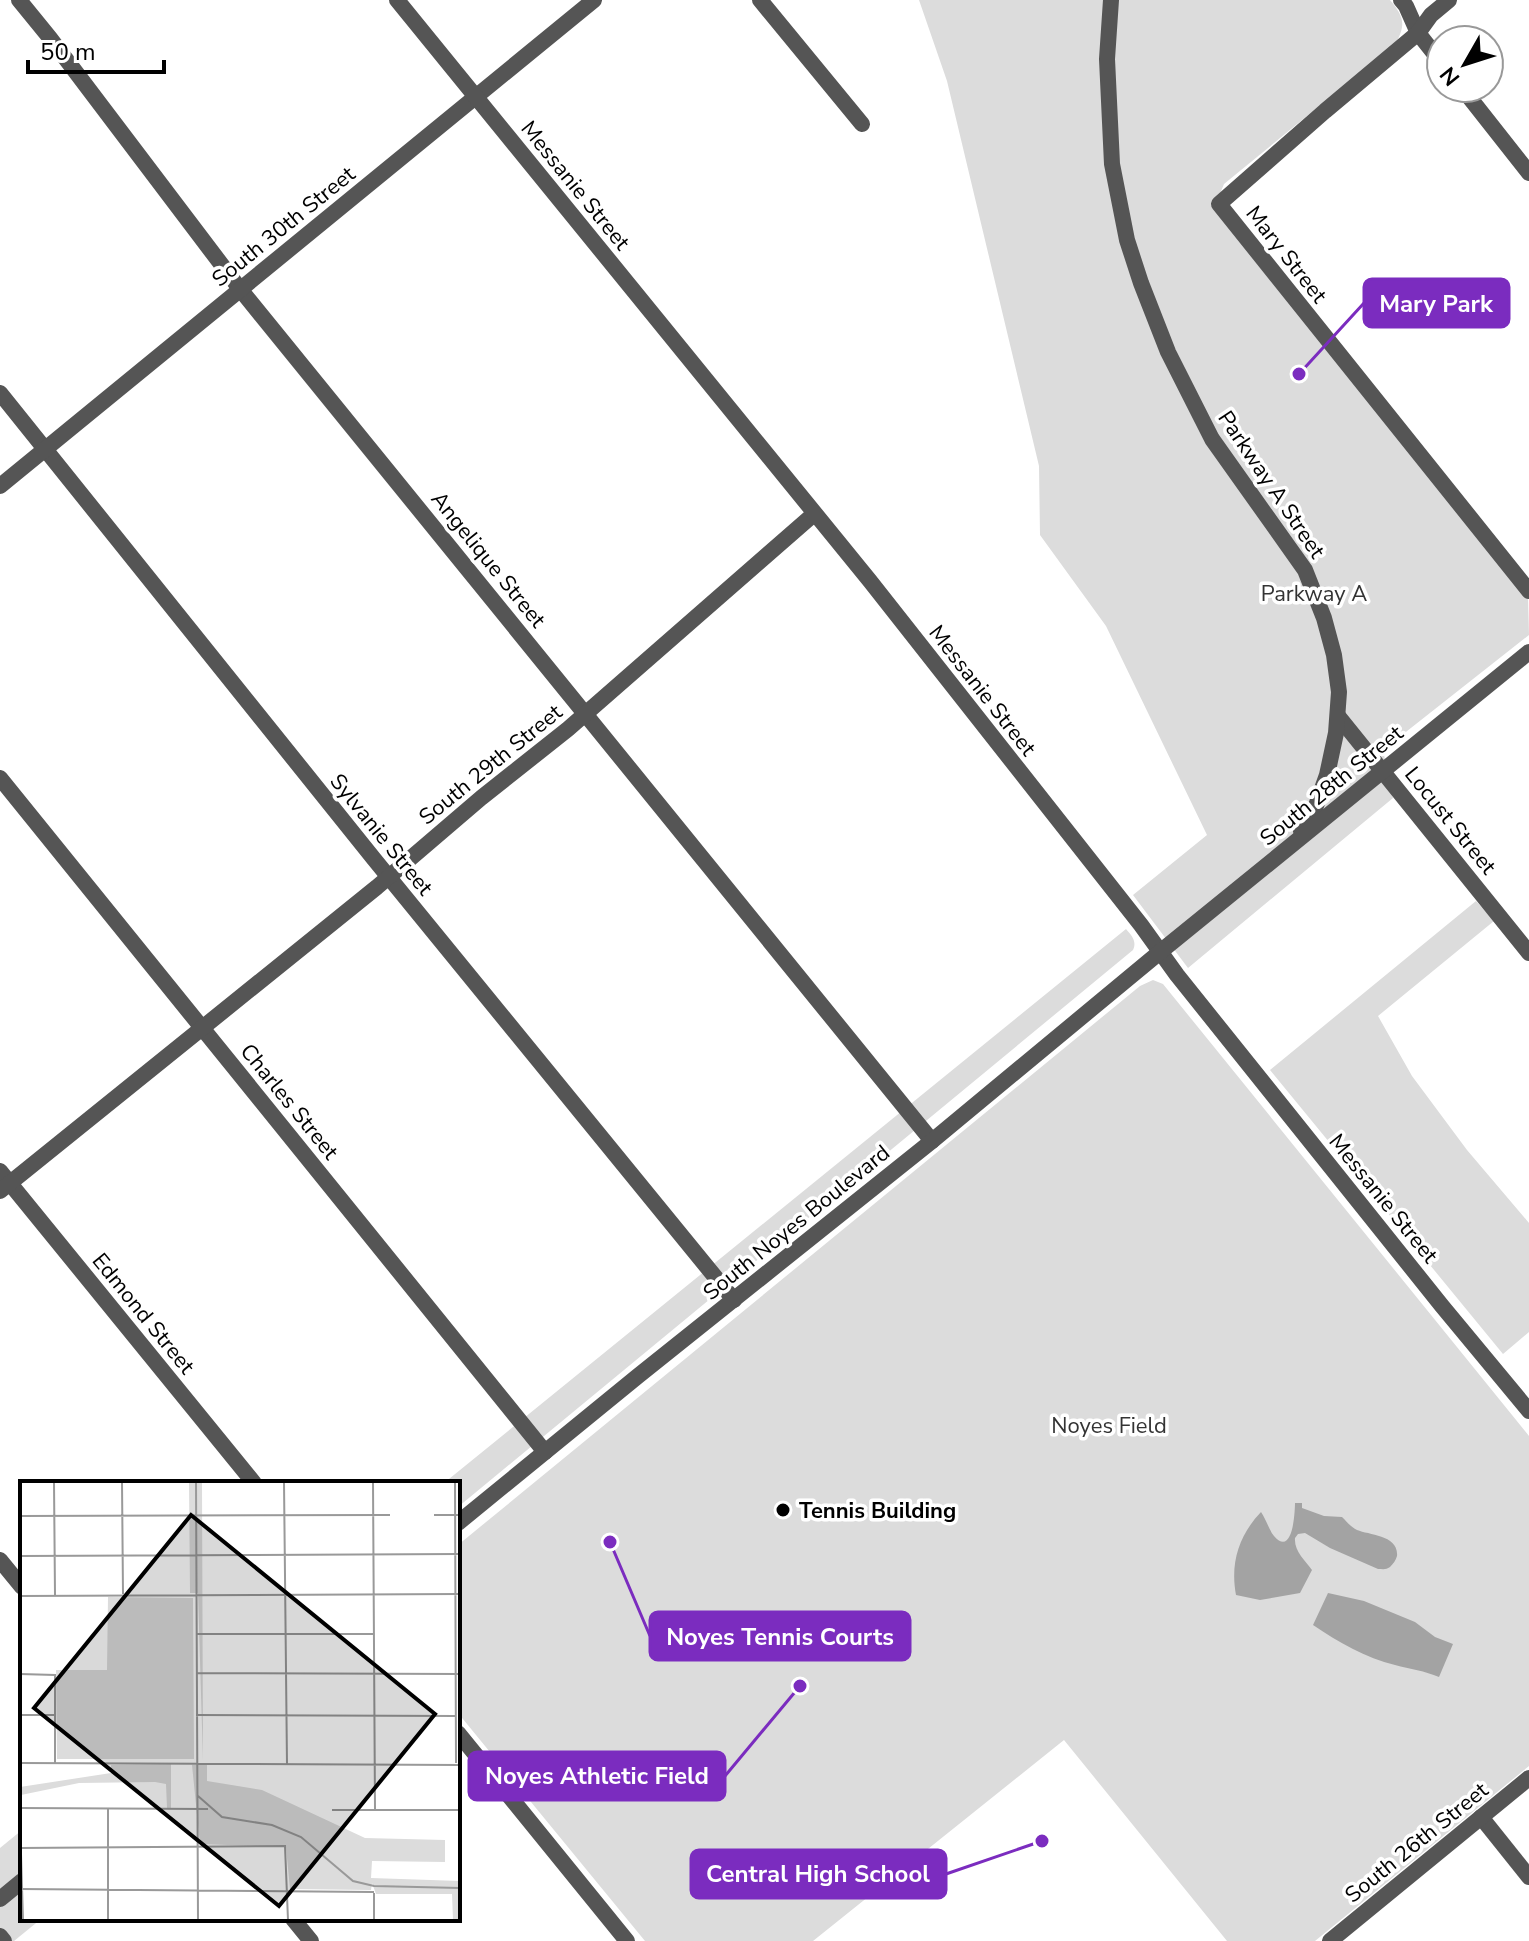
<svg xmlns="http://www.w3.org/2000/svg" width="1529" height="1941" viewBox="0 0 1529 1941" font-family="'Nunito Sans',sans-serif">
<rect width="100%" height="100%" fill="#fff"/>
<g fill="#dcdcdc">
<path d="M919,0h471c14,17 16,24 6,43l-172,141 -5,12 309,401 1,38 -146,115 10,48 -205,170 -55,-73 74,-60 -101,-209 -66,-91 -1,-69 -92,-385z"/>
<polygon points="1476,901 1494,921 1378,1016 1412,1076 1467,1150 1529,1223 1529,1332 1503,1354 1270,1070"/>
<path d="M1126,929c6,7 11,12 7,21l-675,557v-24h-14z"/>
<polygon points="1153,980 1163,984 1529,1436 1529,1766 1315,1941 1227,1941 1064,1740 813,1941 645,1941 458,1713 458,1545 1140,986"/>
<polygon points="22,1830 22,1919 41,1919 14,1941 0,1941 0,1848"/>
</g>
<g fill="#a3a3a3">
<path d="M1295,1503h7v5l22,8 18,1c5,5 9,10 15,13 12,5 42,5 40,26 -1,4 -4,8 -7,11 -4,3 -7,2 -12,2l-48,-21 -25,-15 -7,1 -3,4c-1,13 10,22 17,32l-12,23 -40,7 -24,-5c-6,-32 3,-60 25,-83 5,7 8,18 13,24 19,22 21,-25 21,-33z"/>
<path d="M1328,1593l36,8 51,21 20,15 18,7 -14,33c-14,-6 -29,-8 -44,-12 -29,-7 -57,-23 -82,-40z"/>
</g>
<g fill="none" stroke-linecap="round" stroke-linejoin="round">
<g stroke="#555" stroke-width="16">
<polyline points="19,0 50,38 240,289 932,1141"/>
<polyline points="760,0 862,124"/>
<polyline points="1401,0 1406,6 1418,33 1441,62"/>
<polyline points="1449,0 1431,15 1418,33 1325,111 1219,204 1529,591"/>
<polyline points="1462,88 1529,173"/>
<polyline points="0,393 374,859 734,1300"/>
<polyline points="0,486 594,0"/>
<polyline points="1338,716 1529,953"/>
<polyline points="0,778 545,1452"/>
<polyline points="0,1171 254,1483"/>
<polyline points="0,1191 377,887 481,798 568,729 814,514"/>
<polyline points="0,1560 22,1587"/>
<polyline points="1481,1817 1529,1877"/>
<polyline points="293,1919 311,1941"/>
<polyline points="1330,1941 1529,1778"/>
</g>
<g stroke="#555" stroke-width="16">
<polyline points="397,0 870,581 1141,925 1177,975 1442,1306 1529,1411"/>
<polyline points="1111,0 1107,59 1112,164 1127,240 1141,283 1168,352 1212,439 1305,570 1324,618 1334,655 1339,692 1336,733 1327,775 1312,817 1301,831"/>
<polyline points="458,1523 638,1376 932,1141 1160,952 1529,652"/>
<polyline points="458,1733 627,1941"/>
<polyline points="0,1899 22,1881"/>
<polyline points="0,1936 4,1941"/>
</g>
</g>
<circle fill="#000" stroke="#fff" stroke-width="3" cx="783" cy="1510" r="8"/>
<g text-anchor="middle" stroke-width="7" stroke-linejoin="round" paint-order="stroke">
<g font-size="22" fill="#000" stroke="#fff">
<text transform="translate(576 185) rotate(51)" y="8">Messanie Street</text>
<text transform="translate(283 226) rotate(-39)" y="8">South 30th Street</text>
<text transform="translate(1287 254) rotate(52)" y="8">Mary Street</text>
<text transform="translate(1272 484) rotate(56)" y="8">Parkway A Street</text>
<text transform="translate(489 559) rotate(51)" y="8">Angelique Street</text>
<text transform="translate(983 690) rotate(52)" y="8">Messanie Street</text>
<text transform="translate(490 764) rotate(-39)" y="8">South 29th Street</text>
<text transform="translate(1331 785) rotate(-39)" y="8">South 28th Street</text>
<text transform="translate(1451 820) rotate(51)" y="8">Locust Street</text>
<text transform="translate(382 834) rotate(51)" y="8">Sylvanie Street</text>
<text transform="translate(290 1101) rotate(51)" y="8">Charles Street</text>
<text transform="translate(1384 1198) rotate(51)" y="8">Messanie Street</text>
<text transform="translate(796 1222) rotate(-39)" y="8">South Noyes Boulevard</text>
<text transform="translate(144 1313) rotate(51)" y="8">Edmond Street</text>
<text transform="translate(1416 1842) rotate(-39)" y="8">South 26th Street</text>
</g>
<g font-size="22" fill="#333" stroke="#fff">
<text x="1314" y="601">Parkway A</text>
<text x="1109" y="1433">Noyes Field</text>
</g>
<g font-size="22" font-weight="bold" fill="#000" stroke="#fff" text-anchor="start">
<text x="799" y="1518">Tennis Building</text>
</g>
</g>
<g transform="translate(20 1481)">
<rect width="440" height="440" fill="#fff"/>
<path d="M169,1h13l1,279 -5,-168h-8zM88,116l85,1 1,161h-137l-1,-89h51zM151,283v44h-4l-1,-24 -11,-2 -76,1 -58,12 -1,-8 91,-14v-8zM172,284h15v16l55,9 103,48 80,2v22l-73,-1 -1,17 89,3v39h-7l-1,-26h-76l-4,-11 -1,7 -81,-1 -4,-42 -86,-3z" fill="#dcdcdc"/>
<path fill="none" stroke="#999" stroke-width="2" d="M34,1l1,113M102,1l1,112M176,1l2,438M264,1l3,282M353,1l2,327M435,1l1,281M414,34h26M0,35l370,-1M0,75l440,-2M0,115l440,-2M177,153h177M176,192l264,1M0,193l35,1v88M0,234h35M176,234l260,1M0,282l440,2M178,315l24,21 50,8 29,12 52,44 21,5 86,2M0,327l188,1M88,328v111M312,329h128M0,340l3,99M0,367l265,-2 3,74M0,408l354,3M354,412v27"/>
<path fill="#000" fill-opacity="0.15" stroke="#000" stroke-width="4" d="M171,34l244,199 -156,192 -245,-198z"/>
<rect width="440" height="440" fill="none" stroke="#000" stroke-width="4"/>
</g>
<path fill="none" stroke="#7b2cbf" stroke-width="3" d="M1299 374L1364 303M610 1542L650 1636M800 1686L725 1776M1042 1841L946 1874"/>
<g fill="#7b2cbf" stroke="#fff" stroke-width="3">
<circle cx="1299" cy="374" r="8"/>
<circle cx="610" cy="1542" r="8"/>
<circle cx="800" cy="1686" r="8"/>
<circle cx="1042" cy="1841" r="8"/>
</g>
<g fill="#7b2cbf" stroke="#7b2cbf" stroke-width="3">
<rect x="1364" y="279" width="145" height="48" rx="8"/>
<rect x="650" y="1612" width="260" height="48" rx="8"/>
<rect x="469" y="1752" width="256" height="48" rx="8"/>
<rect x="691" y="1850" width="255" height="48" rx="8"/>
</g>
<g font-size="24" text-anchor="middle" font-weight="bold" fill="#fff">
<text x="1436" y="312">Mary Park</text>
<text x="780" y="1645">Noyes Tennis Courts</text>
<text x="597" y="1784">Noyes Athletic Field</text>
<text x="818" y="1882">Central High School</text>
</g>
<g transform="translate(1465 64) rotate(231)"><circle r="38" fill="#ffffff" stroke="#999999" stroke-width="2"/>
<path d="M0-6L14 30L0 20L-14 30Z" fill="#000000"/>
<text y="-12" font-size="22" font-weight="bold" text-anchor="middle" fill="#000000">N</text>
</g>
<path d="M28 60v12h136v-12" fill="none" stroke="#000000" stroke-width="4"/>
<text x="40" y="60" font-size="24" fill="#000000" stroke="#ffffff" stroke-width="6" paint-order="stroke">50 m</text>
</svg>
